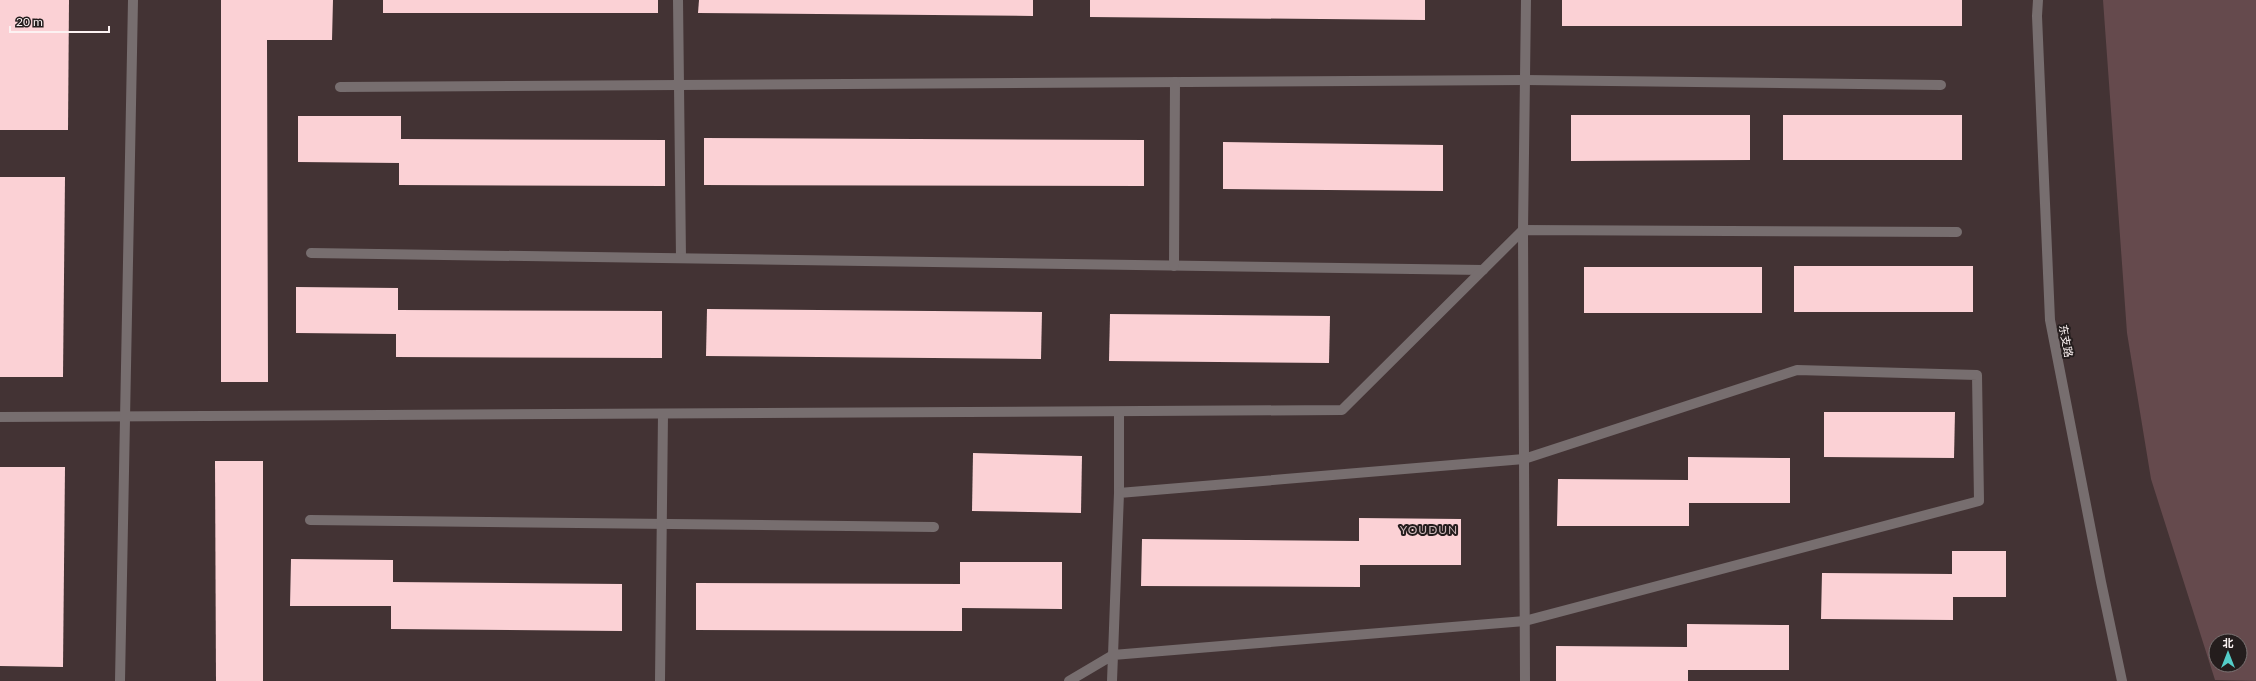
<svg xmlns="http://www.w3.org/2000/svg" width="2256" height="681" viewBox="0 0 2256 681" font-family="Lato,'Noto Sans SC',sans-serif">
<rect width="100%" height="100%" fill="#433334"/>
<path fill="#654a4d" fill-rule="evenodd" d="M2103,0h153v681l-41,-1 -64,-201 -24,-146zM2216,641h24v24h-24z"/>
<g fill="#fbd1d5">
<polygon points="0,0 69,0 68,130 0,130"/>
<polygon points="221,0 333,0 332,40 267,40 268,382 221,382"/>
<rect x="383" y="0" width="275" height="13"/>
<polygon points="699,0 1033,0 1033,16 698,13"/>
<polygon points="1090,0 1425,0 1425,20 1090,17"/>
<rect x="1562" y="0" width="400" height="26"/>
<polygon points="1571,115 1750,115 1750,160 1571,161"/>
<rect x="1783" y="115" width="179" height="45"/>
<polygon points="298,116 401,116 401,139 665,140 665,186 399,185 399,163 298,162"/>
<polygon points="704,138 1144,140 1144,186 704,185"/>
<polygon points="1223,142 1443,145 1443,191 1223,189"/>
<polygon points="0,177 65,177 63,377 0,377"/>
<rect x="1794" y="266" width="179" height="46"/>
<rect x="1584" y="267" width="178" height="46"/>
<polygon points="296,287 398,288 398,310 662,311 662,358 396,357 396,334 296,333"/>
<polygon points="707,309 1042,312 1041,359 706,356"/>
<polygon points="1110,314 1330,316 1329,363 1109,361"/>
<polygon points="1824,412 1955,412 1954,458 1824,457"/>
<polygon points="973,453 1082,456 1081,513 972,511"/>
<polygon points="1688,457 1790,458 1790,503 1689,503 1689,526 1557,526 1558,479 1688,480"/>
<polygon points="215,461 263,461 263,681 216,681"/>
<polygon points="0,467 65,467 63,667 0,666"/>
<polygon points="1359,518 1461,519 1461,565 1360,565 1360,587 1141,586 1142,539 1359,541"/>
<polygon points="1952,551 2006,551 2006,597 1953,597 1953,620 1821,619 1822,573 1952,574"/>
<polygon points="291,559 393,560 393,582 622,584 622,631 391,629 391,606 290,606"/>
<polygon points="960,562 1062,562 1062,609 962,608 962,631 696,630 696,583 960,584"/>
<polygon points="1687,624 1789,625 1789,670 1688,670 1688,681 1556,681 1556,646 1687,647"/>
</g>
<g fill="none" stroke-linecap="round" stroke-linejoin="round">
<g stroke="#776e6f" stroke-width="10">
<polyline points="678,0 681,258"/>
<polyline points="340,87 1525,80 1941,85"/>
<polyline points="311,253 1483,270"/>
<polyline points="1174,266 1175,82"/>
<polyline points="1119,412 1119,493"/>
<polyline points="310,520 934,527"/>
<polyline points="660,681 663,414"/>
<polyline points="1069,681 1113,655 1525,621 1979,501 1977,375 1797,370 1524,459 1119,493 1113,655 1112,681"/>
<polyline points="1525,681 1523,230 1957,232"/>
</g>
<g stroke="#776e6f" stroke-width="10">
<polyline points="2038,0 2037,16 2050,320 2101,582 2122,681"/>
<polyline points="0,417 1342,410 1523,230 1526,0"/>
<polyline points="120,681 133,0"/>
</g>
</g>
<g text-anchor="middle" stroke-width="4" stroke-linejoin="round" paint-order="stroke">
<g font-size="11" fill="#fcf2f2" stroke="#241d1d">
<text transform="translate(2066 341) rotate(79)" y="4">东支路</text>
</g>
<g font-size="12" letter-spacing="1" fill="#cdb8ba" stroke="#241d1d">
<text x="1429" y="534">YOUDUN</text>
</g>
</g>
<g transform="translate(2228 653)"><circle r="19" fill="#241d1d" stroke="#7a7272"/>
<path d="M0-3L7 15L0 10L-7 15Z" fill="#54cdc8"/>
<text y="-6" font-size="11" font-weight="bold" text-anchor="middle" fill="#fcf2f2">北</text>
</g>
<path d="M10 26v6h99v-6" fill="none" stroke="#fcf2f2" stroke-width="2"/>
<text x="16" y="26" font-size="12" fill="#fcf2f2" stroke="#241d1d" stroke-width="3" paint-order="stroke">20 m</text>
</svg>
